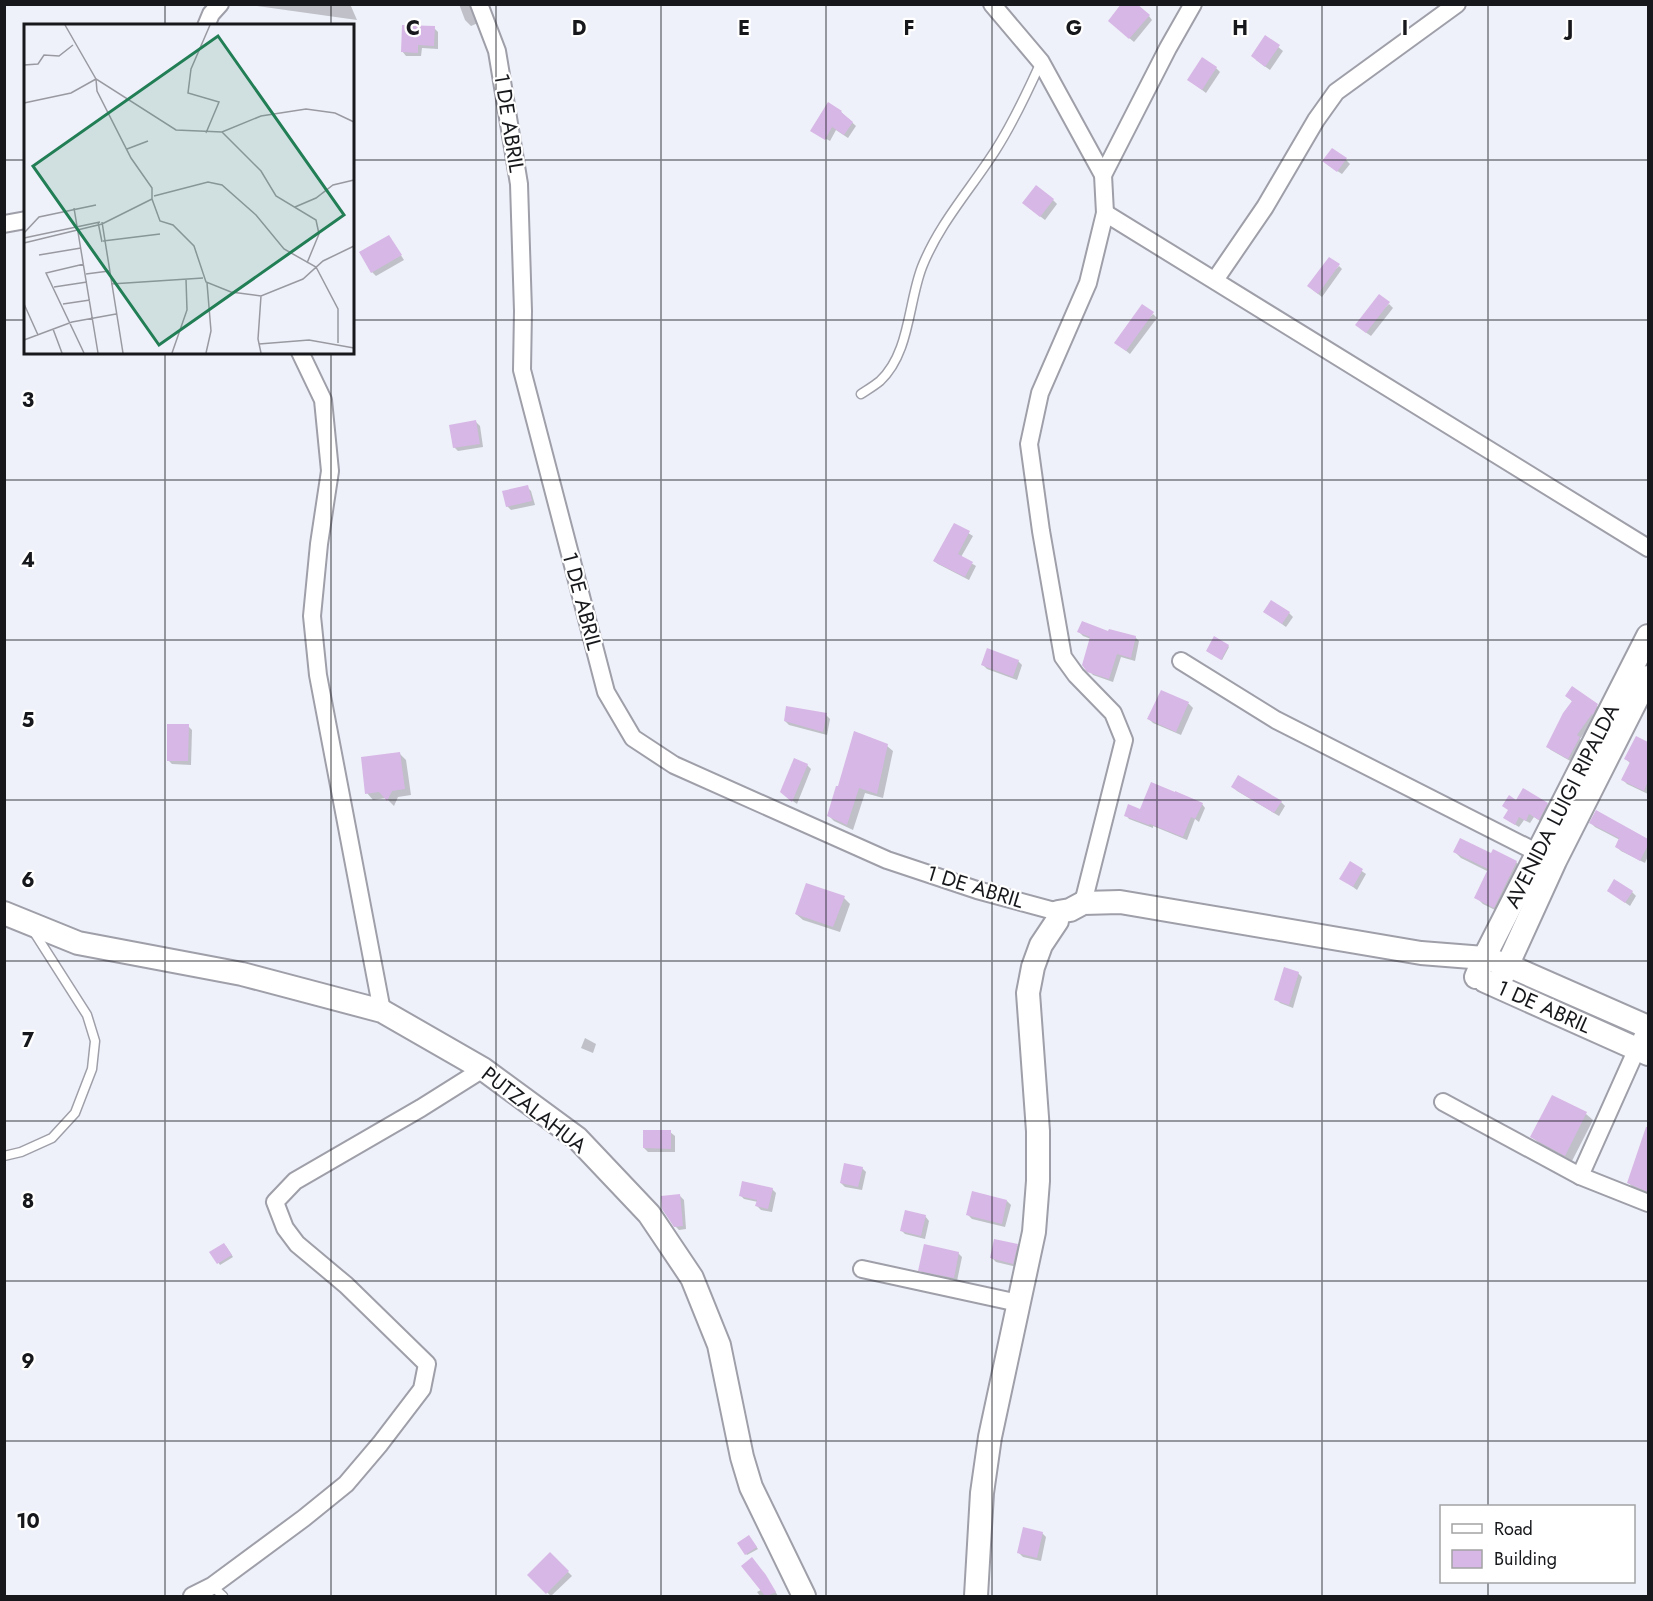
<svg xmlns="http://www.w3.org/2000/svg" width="1653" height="1601" viewBox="0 0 1653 1601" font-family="Jost,sans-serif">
<rect width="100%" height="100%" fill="#eff1fa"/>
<g fill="#0003">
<polygon points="256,4 350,4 357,20 257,6"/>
<polygon points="459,4 477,4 478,23 471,26 465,20"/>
<polygon points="1149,16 1152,20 1134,42 1114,25"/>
<polygon points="434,28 438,32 438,49 422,48 421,56 406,56 402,51"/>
<polygon points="1266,37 1283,51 1270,70 1256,60"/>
<polygon points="1216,68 1220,72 1206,93 1189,80"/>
<polygon points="828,104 841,112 856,126 848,138 836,130 830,141 814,132"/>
<polygon points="1346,160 1350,164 1342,174 1328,165"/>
<polygon points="1053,200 1057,204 1045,220 1028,207"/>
<polygon points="389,237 404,260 376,276 372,272"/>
<polygon points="1339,266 1342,269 1322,297 1313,290"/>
<polygon points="1389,304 1393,308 1371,336 1361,329"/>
<polygon points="1153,314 1157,318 1130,354 1120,346"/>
<polygon points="476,422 480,426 483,447 458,451 454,447"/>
<polygon points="527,487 531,491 535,505 511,510 507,506"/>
<polygon points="955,525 973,536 961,557 976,566 969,580 938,564 934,561"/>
<polygon points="1265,612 1289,613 1293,617 1286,627"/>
<polygon points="1079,632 1109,633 1135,637 1139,641 1135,661 1121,657 1113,682 1093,675 1083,664 1091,639 1083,636"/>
<polygon points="1228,646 1229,647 1222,660 1209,652"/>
<polygon points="1018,661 1022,665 1017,680 987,669 983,665"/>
<polygon points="1161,692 1189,704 1193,708 1181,735 1153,723 1149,719"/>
<polygon points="1567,696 1597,706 1601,710 1580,739 1583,742 1572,762 1551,750 1548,747 1573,702"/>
<polygon points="826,715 830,719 827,735 789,725 785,721"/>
<polygon points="188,726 192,730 191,765 172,764 168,760"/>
<polygon points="1637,738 1648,744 1648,794 1627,784 1623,780 1631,764 1626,759"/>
<polygon points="887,746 893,751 883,798 865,793 853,830 834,821 828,815"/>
<polygon points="400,754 406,760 411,795 398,797 394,806 386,798 373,800 367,793"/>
<polygon points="807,765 811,769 797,804 786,796"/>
<polygon points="1233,787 1281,802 1285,806 1279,816 1237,791"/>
<polygon points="1202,804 1205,808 1199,822 1195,819 1187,840 1153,826 1153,828 1129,819 1126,815 1141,811"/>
<polygon points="1547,804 1551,808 1543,823 1534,817 1530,823 1524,820 1519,827 1509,821"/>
<polygon points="1596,813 1648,841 1648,856 1645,863 1621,851 1617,847 1620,840 1595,827 1591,823"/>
<polygon points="1455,852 1491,855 1516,862 1523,869 1501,913 1483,904 1476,897 1489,872 1461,858"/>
<polygon points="1350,863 1366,874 1357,890 1341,878"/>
<polygon points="1609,891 1632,892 1636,896 1630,906"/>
<polygon points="844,898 850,904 840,932 803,920 796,914"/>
<polygon points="1298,973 1302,977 1293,1008 1280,1003 1276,999"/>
<polygon points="585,1038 596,1044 593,1053 581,1048"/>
<polygon points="1586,1114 1593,1120 1572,1161 1539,1143 1532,1137"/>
<polygon points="670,1132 675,1136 675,1152 648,1152 644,1148"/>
<polygon points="1643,1140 1648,1142 1648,1195 1635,1190 1629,1183"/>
<polygon points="862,1168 866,1172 862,1190 845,1187 841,1183"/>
<polygon points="772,1189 776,1193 772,1212 761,1210 757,1206 758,1202 744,1199 740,1195"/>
<polygon points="680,1196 684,1200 686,1229 679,1230 675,1226"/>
<polygon points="1007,1201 1011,1205 1005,1227 972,1219 968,1215"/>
<polygon points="925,1216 929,1221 925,1239 905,1234 901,1230"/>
<polygon points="1017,1245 1021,1250 1017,1267 996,1262 992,1258"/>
<polygon points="226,1246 233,1257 220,1265 212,1253"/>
<polygon points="958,1253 962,1257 957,1281 924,1274 920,1270"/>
<polygon points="1042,1533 1046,1537 1041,1561 1023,1557 1019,1553"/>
<polygon points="750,1538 758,1549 747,1555 746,1554"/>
<polygon points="550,1554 572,1576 551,1596 529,1575"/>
<polygon points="768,1580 778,1596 760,1596 757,1592 761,1590"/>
</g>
<g fill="#d7b7e5">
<polygon points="1121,4 1137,4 1150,15 1129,39 1108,21"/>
<polygon points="402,25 435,26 434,46 418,45 418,53 401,52"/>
<polygon points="1265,35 1280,45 1265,67 1251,56"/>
<polygon points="1202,57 1217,67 1202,90 1187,80"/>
<polygon points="828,102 842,111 841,112 853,122 844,135 832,127 825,140 810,131"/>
<polygon points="1332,148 1347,158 1337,172 1322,161"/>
<polygon points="1036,185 1054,199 1040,217 1022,203"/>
<polygon points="389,235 402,255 371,273 359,252"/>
<polygon points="1329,257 1340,264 1318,294 1307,286"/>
<polygon points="1379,294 1390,302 1366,333 1355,325"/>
<polygon points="1142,304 1154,312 1126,351 1114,343"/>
<polygon points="476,420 480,444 453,448 449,425"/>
<polygon points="528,485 532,501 506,507 502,491"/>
<polygon points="954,523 970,531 958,554 973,562 965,577 933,561"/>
<polygon points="1271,600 1290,612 1282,624 1263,612"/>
<polygon points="1082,621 1108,631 1109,629 1136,636 1131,658 1117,654 1109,679 1087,672 1082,665 1090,637 1077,632"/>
<polygon points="1214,636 1229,645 1221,660 1206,651"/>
<polygon points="987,648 1019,660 1013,677 981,665"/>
<polygon points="1572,686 1598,704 1593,715 1592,714 1577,735 1580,737 1568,759 1546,747 1563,713 1572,701 1565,696"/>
<polygon points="1161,690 1189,702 1176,732 1147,719"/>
<polygon points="786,706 827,713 823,732 784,721"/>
<polygon points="167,724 189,724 188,761 167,761"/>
<polygon points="854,731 888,744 877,794 859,788 847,825 827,816 836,786 838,786"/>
<polygon points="1636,736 1648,742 1648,781 1644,791 1621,780 1630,762 1624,759"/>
<polygon points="400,752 405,789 392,791 387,801 379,792 365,794 361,757"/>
<polygon points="794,758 808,764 792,802 780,792"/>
<polygon points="1238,775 1282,801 1274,813 1231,787"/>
<polygon points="1151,782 1175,792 1175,791 1203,803 1195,819 1191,817 1183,837 1150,824 1149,825 1124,816 1128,804 1140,809"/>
<polygon points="1523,788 1548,803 1539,820 1529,814 1526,821 1519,817 1515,825 1503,818 1508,810 1502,806 1509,795 1516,800"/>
<polygon points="1596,810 1648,839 1648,845 1640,861 1615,847 1619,838 1589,823"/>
<polygon points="1460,838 1491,853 1493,849 1517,861 1494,908 1474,898 1488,869 1453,852"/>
<polygon points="1350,861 1363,869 1353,887 1339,879"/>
<polygon points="1614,879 1633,891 1625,903 1607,891"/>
<polygon points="806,883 845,896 833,927 795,914"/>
<polygon points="1284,967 1299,972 1289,1005 1274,1000"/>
<polygon points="1552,1095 1587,1112 1565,1156 1530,1137"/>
<polygon points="1646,1127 1648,1127 1648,1192 1627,1183"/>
<polygon points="643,1130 671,1130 671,1149 643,1148"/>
<polygon points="844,1163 863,1167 858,1187 840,1183"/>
<polygon points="742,1181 773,1188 768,1209 755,1206 757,1200 739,1196"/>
<polygon points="972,1191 1007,1200 1002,1224 966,1215"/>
<polygon points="680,1194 683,1226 674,1227 662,1209 661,1196"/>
<polygon points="905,1210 926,1215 921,1236 900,1231"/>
<polygon points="994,1239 1018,1244 1013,1264 990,1258"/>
<polygon points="224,1243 232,1255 217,1264 209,1252"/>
<polygon points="924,1244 959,1252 954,1278 918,1271"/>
<polygon points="1023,1527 1043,1532 1037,1558 1017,1553"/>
<polygon points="749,1535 757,1547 745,1555 737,1543"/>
<polygon points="550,1552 569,1571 546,1594 527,1575"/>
<polygon points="752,1557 766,1575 776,1592 767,1596 765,1596 741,1566"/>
</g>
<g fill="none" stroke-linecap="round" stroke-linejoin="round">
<defs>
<g id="lane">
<path d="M861,394c6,-4 13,-8 19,-13 30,-28 28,-78 42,-114 17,-43 48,-77 73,-116 18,-28 32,-58 46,-89"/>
<polyline points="4,1156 21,1152 52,1138 75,1113 92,1069 95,1041 87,1015 34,932"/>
<polyline points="212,1586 223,1596"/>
</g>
<g id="street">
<polyline points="479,4 497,51 519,184 523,311 522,370 606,692 633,738 674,765 887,860 977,890 1058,912"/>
<polyline points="992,4 1041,62 1103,175 1105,213 1088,283 1040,393 1029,444 1041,531 1063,657 1076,675 1113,713 1124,740 1083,903"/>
<polyline points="206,26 211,14 220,4"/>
<polyline points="1103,175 1168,48 1193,4"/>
<polyline points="1105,213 1648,548"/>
<polyline points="4,224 26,220"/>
<polyline points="1215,280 1265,207 1316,120 1336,92 1457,4"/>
<polyline points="300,352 323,400 330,471 319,544 312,616 318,675 382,1011"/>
<polyline points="1181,661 1276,720 1546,857"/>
<polyline points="1443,1102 1580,1176 1648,1203"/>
<polyline points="1580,1176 1648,1024"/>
<polyline points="862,1269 1018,1303"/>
<polyline points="192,1596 212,1586 304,1518 346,1484 380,1444 422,1389 427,1364 346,1285 297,1244 285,1228 275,1202 295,1181 421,1108 483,1069"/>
</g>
<g id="secondary">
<polyline points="4,913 78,943 242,974 382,1011 483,1069 577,1138 649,1214 692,1278 719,1345 742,1457 751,1487 804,1596"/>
<polyline points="1476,977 1484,958 1648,636"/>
<polyline points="1485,981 1648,1054"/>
<polyline points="1498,986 1555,861 1648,677"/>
<polyline points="976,1596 982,1493 990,1437 1034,1232 1038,1181 1038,1131 1028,993 1033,967 1041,945 1057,921 1058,912 1070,910 1083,903 1120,902 1421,953 1484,958 1507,965 1648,1027"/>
</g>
</defs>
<use href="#lane" stroke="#9e9fa8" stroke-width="11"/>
<use href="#street" stroke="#9e9fa8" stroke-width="20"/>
<use href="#secondary" stroke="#9e9fa8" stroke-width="26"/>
<use href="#lane" stroke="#fff" stroke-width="8"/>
<use href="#street" stroke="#fff" stroke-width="16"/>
<use href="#secondary" stroke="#fff" stroke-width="22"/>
</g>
<path fill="none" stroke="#17181b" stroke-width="1.5" stroke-opacity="0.55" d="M165,4v22M331,4v22M496,4v1592M661,4v1592M826,4v1592M992,4v1592M1157,4v1592M1322,4v1592M1488,4v1502M4,160h22M352,160h1296M4,320h22M352,320h1296M165,352v1244M331,352v1244M4,480h1644M4,640h1644M4,800h1644M4,961h1644M4,1121h1644M4,1281h1644M4,1441h1644M1488,1582v14"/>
<g text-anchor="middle" stroke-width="4.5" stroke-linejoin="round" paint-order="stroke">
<g font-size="21" fill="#17181b" stroke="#fff">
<text transform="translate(509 123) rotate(81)" y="7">1 DE ABRIL</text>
<text transform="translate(582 601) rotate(75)" y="7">1 DE ABRIL</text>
<text transform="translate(1562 806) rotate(-63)" y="7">AVENIDA LUIGI RIPALDA</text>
<text transform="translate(975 887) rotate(17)" y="7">1 DE ABRIL</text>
<text transform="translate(1544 1007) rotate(24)" y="7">1 DE ABRIL</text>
<text transform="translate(534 1110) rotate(38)" y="7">PUTZALAHUA</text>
</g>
</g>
<g transform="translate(24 24)">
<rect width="330" height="330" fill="#eff1fa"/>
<path fill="none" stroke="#999aa1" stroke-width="1.5" d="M41,1l31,54 80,51 46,2 39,-16 45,-7 29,4 19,9M0,41l14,-1 6,-9 15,1 14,-11M72,55l1,12 34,67 21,30v11l8,22 13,4 21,21 12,36 25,10 30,4 42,-17 20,-18 31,-15M0,79l47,-10 25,-14M198,108l39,39 15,25 40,24 3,14 -12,29M182,109l13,-31 -31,-9 3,-24 19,-44M103,125l21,-8M130,172l54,-14 14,3 34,30 28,34 32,18 22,42v34M271,183l21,-9 17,-13 21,-5M50,184l24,145M74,198l4,20M78,198l21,131M0,209l15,-16 57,-12M0,214l76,-16M79,217l57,-7M0,219l78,-19 50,-25M15,231l42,-7M60,240l-38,9 38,80M62,250l23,-3M87,260l92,-6M30,263l33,-5M237,272l-3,43 3,14M0,280l14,31M39,280l27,-4M29,305l9,24M0,316l48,-18 44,-8M235,320l50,-4 45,8M148,329l15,-43 -1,-31M182,329l5,-22 -4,-48"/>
<path fill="#217e55" fill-opacity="0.15" stroke="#217e55" stroke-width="3" d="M194,12l126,179 -185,130 -126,-179z"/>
<rect width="330" height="330" fill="none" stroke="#17181b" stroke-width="3"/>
</g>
<g font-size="20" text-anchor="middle" font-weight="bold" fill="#17181b" stroke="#fff" stroke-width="4.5" stroke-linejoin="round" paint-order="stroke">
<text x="413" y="35">C</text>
<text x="579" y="35">D</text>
<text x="744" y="35">E</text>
<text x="909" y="35">F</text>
<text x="1074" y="35">G</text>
<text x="1240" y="35">H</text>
<text x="1405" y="35">I</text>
<text x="1570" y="35">J</text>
<text x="28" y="407">3</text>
<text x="28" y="567">4</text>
<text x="28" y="727">5</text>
<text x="28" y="887">6</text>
<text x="28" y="1047">7</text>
<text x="28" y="1208">8</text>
<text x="28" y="1368">9</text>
<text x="28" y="1528">10</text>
</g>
<rect width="1653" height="1601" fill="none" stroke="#17181b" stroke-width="12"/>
<rect x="1440" y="1505" width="195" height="78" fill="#ffffff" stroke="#a2a3a4" stroke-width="1.5"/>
<rect x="1452" y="1524" width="30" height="9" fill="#ffffff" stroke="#a2a3a4" stroke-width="1.5"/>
<text x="1494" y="1535" font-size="18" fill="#17181b">Road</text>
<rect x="1452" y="1550" width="30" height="18" fill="#d7b7e5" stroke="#a2a3a4" stroke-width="1.5"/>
<text x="1494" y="1565" font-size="18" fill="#17181b">Building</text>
</svg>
